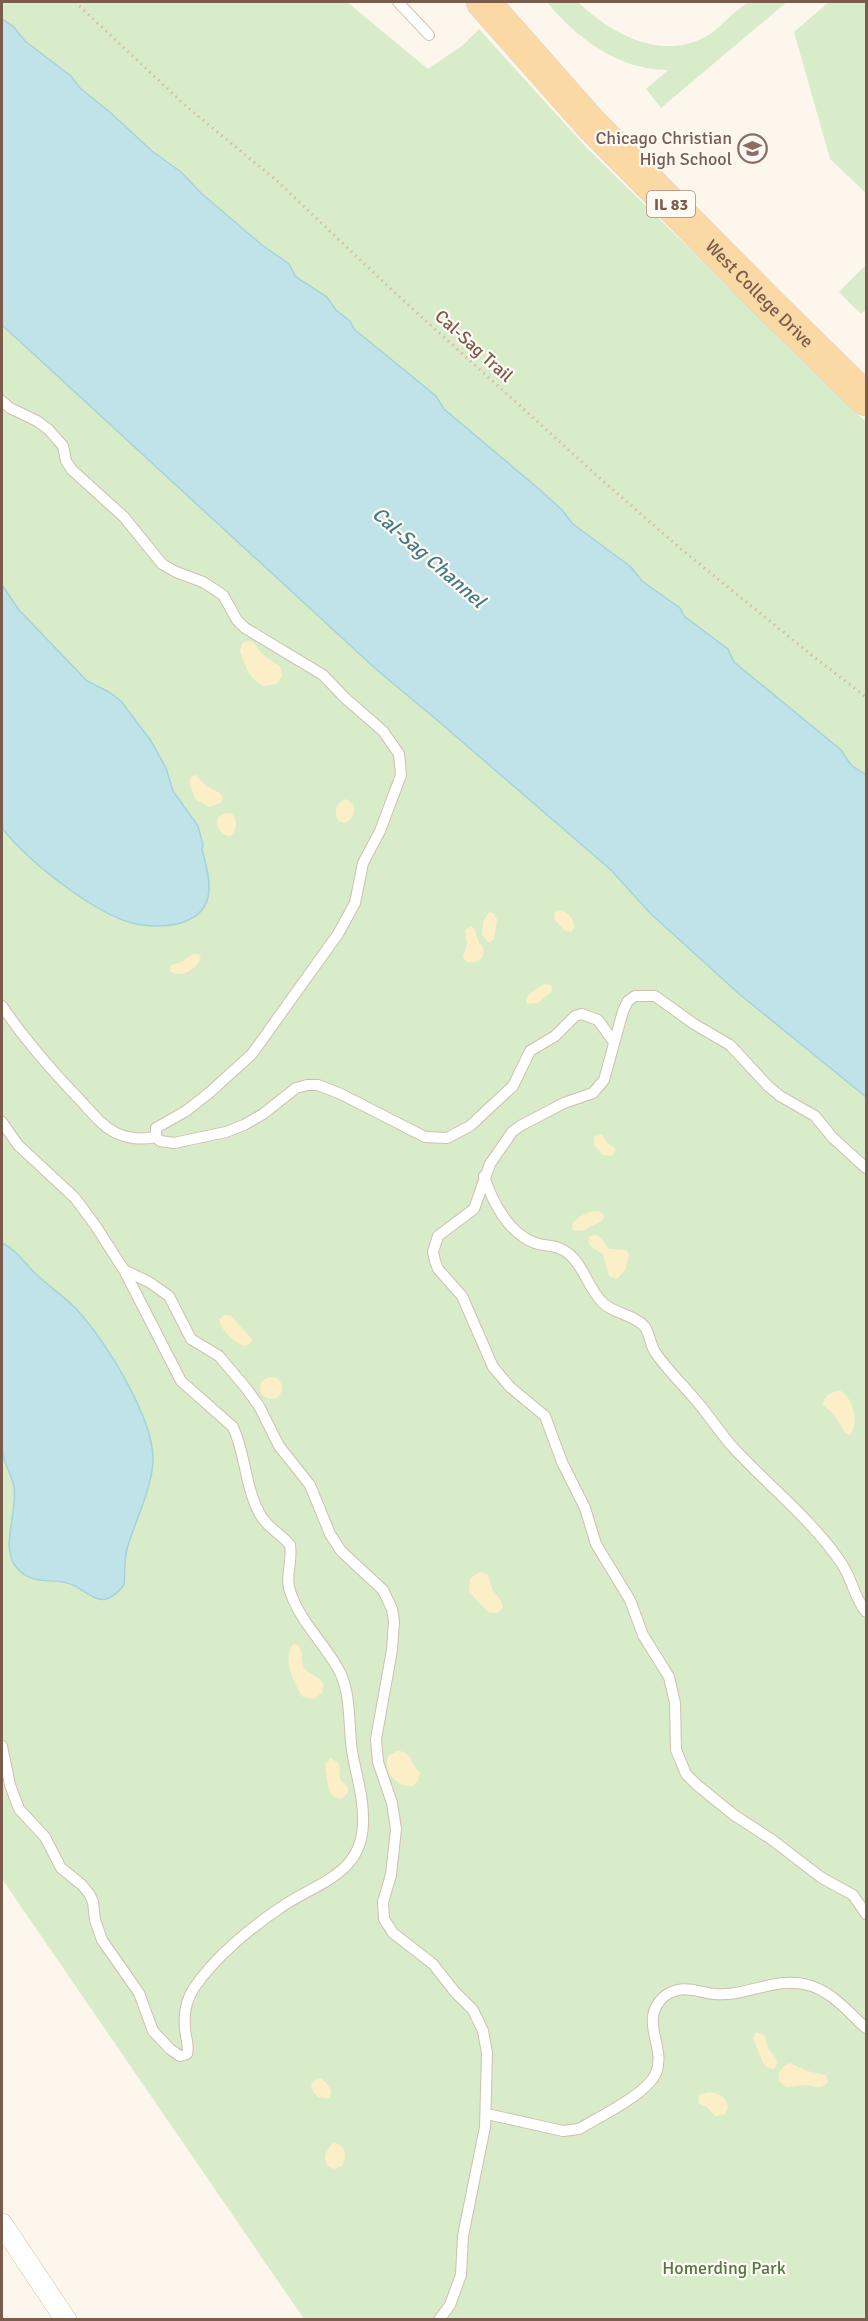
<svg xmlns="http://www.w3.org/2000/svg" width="868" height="2321" viewBox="0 0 868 2321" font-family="Signika,sans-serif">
<rect width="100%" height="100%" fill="#fdf6ec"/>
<g fill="#d8ecc9">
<polygon points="2,2 347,2 428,69 463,45 479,29 586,147 866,422 866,775 851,765 841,750 734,662 728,649 684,616 679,608 642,581 631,567 573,524 562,510 539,489 444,409 436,396 354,329 350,321 336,310 327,297 296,277 289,264 262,245 201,193 181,172 152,151 112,114 80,88 71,76 25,41 13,26 2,19"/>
<path d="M547,2h31c34,33 87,61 132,32 11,-7 30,-29 40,-32 7,-2 28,-1 37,0l-126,106 -15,-19 22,-19c-49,0 -92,-32 -121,-68z"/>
<polygon points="829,2 866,2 866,193 830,159 794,32"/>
<polygon points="866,265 866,309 861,314 839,292"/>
<polygon points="2,325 377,670 437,720 611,870 650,913 738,993 866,1097 866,2319 304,2319 2,1879"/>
</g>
<g fill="#fcefc7">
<path d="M247,641l6,1 10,13 17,11 2,11 -6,7 -13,2c-14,-8 -18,-20 -23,-35l2,-7z"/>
<polygon points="196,775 206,786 220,793 223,798 221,803 209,807 195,799 189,782 192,776"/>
<path d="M346,799l8,6c1,8 -2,16 -10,18l-5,-2c-7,-8 -2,-19 7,-22z"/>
<path d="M226,813l6,1c6,6 5,18 -2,22 -10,-1 -15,-11 -12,-19z"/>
<path d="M559,910c9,2 15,8 15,17l-3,5 -7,-2 -10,-11 1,-7z"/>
<polygon points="489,912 493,913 497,919 494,939 489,943 482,935 483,922"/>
<path d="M471,926c6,5 4,7 7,14 2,6 3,2 5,9 3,11 -9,15 -17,13l-3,-5 4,-13 -2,-14z"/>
<path d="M193,954h5l3,3c-3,12 -20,22 -31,14l1,-6 11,-3z"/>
<polygon points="544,984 551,985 552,991 538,1003 528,1004 526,1001 529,994"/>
<polygon points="602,1134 608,1144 616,1149 612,1156 603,1155 594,1145 594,1137"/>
<path d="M599,1211l5,4 -1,5 -21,11 -9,-1 -1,-6c6,-8 17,-13 27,-13z"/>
<path d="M595,1234l5,3 9,12 17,1 3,4 -3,15 -9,10 -8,-3 -6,-22c-6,-5 -17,-6 -14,-17z"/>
<path d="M224,1315l7,1 21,23 -2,5 -5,2c-10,-2 -24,-16 -26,-26z"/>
<circle cx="271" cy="1388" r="11"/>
<path d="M841,1391c12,7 19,34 9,44l-5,-2 -11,-19 -11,-9c1,-10 9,-14 18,-14z"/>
<polygon points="480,1572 488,1575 492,1589 501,1601 503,1607 498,1613 488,1612 469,1592 470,1578"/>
<path d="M294,1644l5,2c5,7 1,16 6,23 8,9 23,8 17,24l-8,6 -11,-2c-9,-12 -22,-41 -9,-53z"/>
<path d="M397,1751c15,0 14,14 23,22l-2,8 -5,5c-16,2 -30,-14 -25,-30z"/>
<path d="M330,1758l9,5 1,16 8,8v6l-7,6c-16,-2 -13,-21 -16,-34z"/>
<polygon points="756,2032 764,2035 768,2048 776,2058 777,2064 774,2069 768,2068 763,2063 753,2038"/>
<path d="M790,2063l17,8 19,4 2,7c-9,9 -14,3 -25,3 -6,1 -11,2 -17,2l-7,-6c-2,-9 3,-15 11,-18z"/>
<path d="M317,2078c7,0 13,8 14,15l-2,5c-10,2 -17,-4 -18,-14z"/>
<path d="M709,2092c10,1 17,5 19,15l-3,7 -10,2 -8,-9 -9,-4 1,-8z"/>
<path d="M333,2143c13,1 14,14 9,23l-8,3 -6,-3c-6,-8 -2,-16 5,-23z"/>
</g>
<g fill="#bfe3e8" stroke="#a5d3da" stroke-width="1.5">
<polygon points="2,19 13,26 25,41 71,76 80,88 112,114 152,151 181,172 201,193 262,245 289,264 296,277 327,297 336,310 350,321 354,329 436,396 444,409 539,489 562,510 573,524 631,567 642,581 680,608 684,616 728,649 734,662 841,750 851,765 866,775 866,1097 738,993 650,913 611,870 437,720 377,670 2,325"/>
<path d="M2,585l17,25 68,71 22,11 12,9 30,40 15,27 7,23 25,35 5,19 -1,4c7,27 17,59 -16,72 -14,6 -35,6 -50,3 -41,-9 -108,-63 -134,-96z"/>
<path d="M2,1243c14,6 22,20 33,30 14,14 32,25 45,40 27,31 75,107 73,149 -2,29 -18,59 -26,87 -3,13 -2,24 -3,36 -20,24 -27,14 -49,1 -21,-11 -40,3 -59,-19 -16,-20 2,-55 -2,-80 -2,-13 -12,-25 -12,-39 -2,-25 0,-51 0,-77 0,-43 -1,-85 0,-128z"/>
</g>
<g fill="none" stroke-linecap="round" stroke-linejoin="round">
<defs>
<g id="lane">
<polyline points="398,2 429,35"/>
<polyline points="2,401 10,408 37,421 48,429 63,446 66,461 72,470 124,517 162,564 176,572 203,582 223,595 237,620 245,628 323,675 345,698 383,731 399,754 401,775 380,831 363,863 355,903 338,934 252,1054 209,1093 186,1111 156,1128 156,1137 160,1141 174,1143 226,1132 244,1125 263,1114 296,1088 307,1085 318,1085 341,1094 425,1137 447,1138 470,1126 513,1086 530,1051 555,1036 575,1016 582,1014 598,1020 613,1041"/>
<path d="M2,1006c23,34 51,66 80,96 10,11 20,24 34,31 13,6 26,7 40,4"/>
<path d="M2,1122l16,23 57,53 20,27 29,45 57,111 52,46c13,28 12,62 28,89 7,12 20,18 29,29 3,17 -6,33 1,49 10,28 32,48 46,73 15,24 11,57 15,84 4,24 12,47 11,72 -1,53 -48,60 -83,85 -30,20 -66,50 -86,80 -10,15 -11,31 -8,48 1,6 3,11 1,18l-7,2 -10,-7 -17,-18 -14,-38 -37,-53 -7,-20 -2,-18 -3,-7 -8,-10 -21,-17 -16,-31 -26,-28 -9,-24 -8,-39"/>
<polyline points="866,1168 832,1137 815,1116 780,1096 768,1086 730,1045 694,1024 655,996 635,996 628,1001 623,1011 604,1080 593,1093 564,1103 520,1126 512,1132 490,1164 474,1209 438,1236 433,1252 435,1261 438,1269 462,1296 493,1367 510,1387 545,1416 562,1462 585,1508 596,1544 630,1600 643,1635 669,1677 675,1703 676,1750 686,1774 697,1785 734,1815 771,1839 822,1878 853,1895 866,1914"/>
<path d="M484,1176c8,25 24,57 51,67 12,4 23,1 34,11 15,12 19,34 33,48 11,12 32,12 43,25 5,8 5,17 10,25 13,19 30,35 44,52 11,13 20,27 31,40 36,40 81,74 112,120 10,15 12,33 24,48"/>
<polyline points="124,1270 149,1282 169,1296 191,1339 219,1356 246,1388 259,1406 279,1446 310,1485 330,1534 341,1551 383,1590 392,1609 394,1621 392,1650 376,1739 378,1762 392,1803 396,1829 391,1875 383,1902 384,1919 393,1933 433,1964 455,1992 473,2010 483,2031 487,2053 485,2127 463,2236 461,2275 450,2305 439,2320"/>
<path d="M487,2114l76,17 16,-2c20,-12 68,-35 77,-56 10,-24 -14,-49 3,-71 4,-6 12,-11 19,-12 12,-3 24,3 36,4 33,3 61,-18 94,-9 24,6 41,28 58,43"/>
</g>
<polyline id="street" points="2,2224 66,2320"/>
<g id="primary">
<path id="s1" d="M483,2l107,121 179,181 97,95"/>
</g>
</defs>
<use href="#lane" stroke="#d1beb0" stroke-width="12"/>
<use href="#street" stroke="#d1beb0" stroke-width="22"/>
<use href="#primary" stroke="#dad1cd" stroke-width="34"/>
<polyline stroke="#d9b8a5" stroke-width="3" stroke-dasharray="1.5 4.5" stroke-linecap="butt" points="75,2 187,107 276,180 393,291 603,481 681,549 814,657 866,697"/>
<use href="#lane" stroke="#fff" stroke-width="10"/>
<use href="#street" stroke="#fff" stroke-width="21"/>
<use href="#primary" stroke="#fbd9a5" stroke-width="33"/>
</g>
<defs>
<symbol id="school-ring" viewBox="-11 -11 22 22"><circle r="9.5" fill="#fffaf3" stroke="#8d6e63" stroke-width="1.5"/><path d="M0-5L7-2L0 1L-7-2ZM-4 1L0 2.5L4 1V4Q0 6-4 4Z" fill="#8d6e63"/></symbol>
</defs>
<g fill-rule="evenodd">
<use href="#school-ring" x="736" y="132" width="33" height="33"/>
</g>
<g text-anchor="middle" stroke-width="4.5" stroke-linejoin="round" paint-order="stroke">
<rect fill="#fffaf3" stroke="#a28b7f" stroke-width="1.5" x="647" y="191" width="48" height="26" rx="4.5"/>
<g font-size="16" font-weight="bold" fill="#7a5c4d">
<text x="671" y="210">IL 83</text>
</g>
<g font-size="18" fill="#785e54" stroke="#fffaf3" text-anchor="end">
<text x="732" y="144">Chicago Christian<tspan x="732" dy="21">High School</tspan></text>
</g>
<g font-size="18" fill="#7a5c4d" stroke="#fffaf3">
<text dy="6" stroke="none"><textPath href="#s1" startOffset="402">West College Drive</textPath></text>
<text transform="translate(474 346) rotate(42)" y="6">Cal-Sag Trail</text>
</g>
<g font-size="18" fill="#537a41" stroke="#fffaf3">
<text x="724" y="2274">Homerding Park</text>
</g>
<g font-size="20" font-style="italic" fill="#437c86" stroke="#fffaf3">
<text transform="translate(429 557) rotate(41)" y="7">Cal-Sag Channel</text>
</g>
</g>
<rect width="868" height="2321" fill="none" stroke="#7a5c4d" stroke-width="6"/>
</svg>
